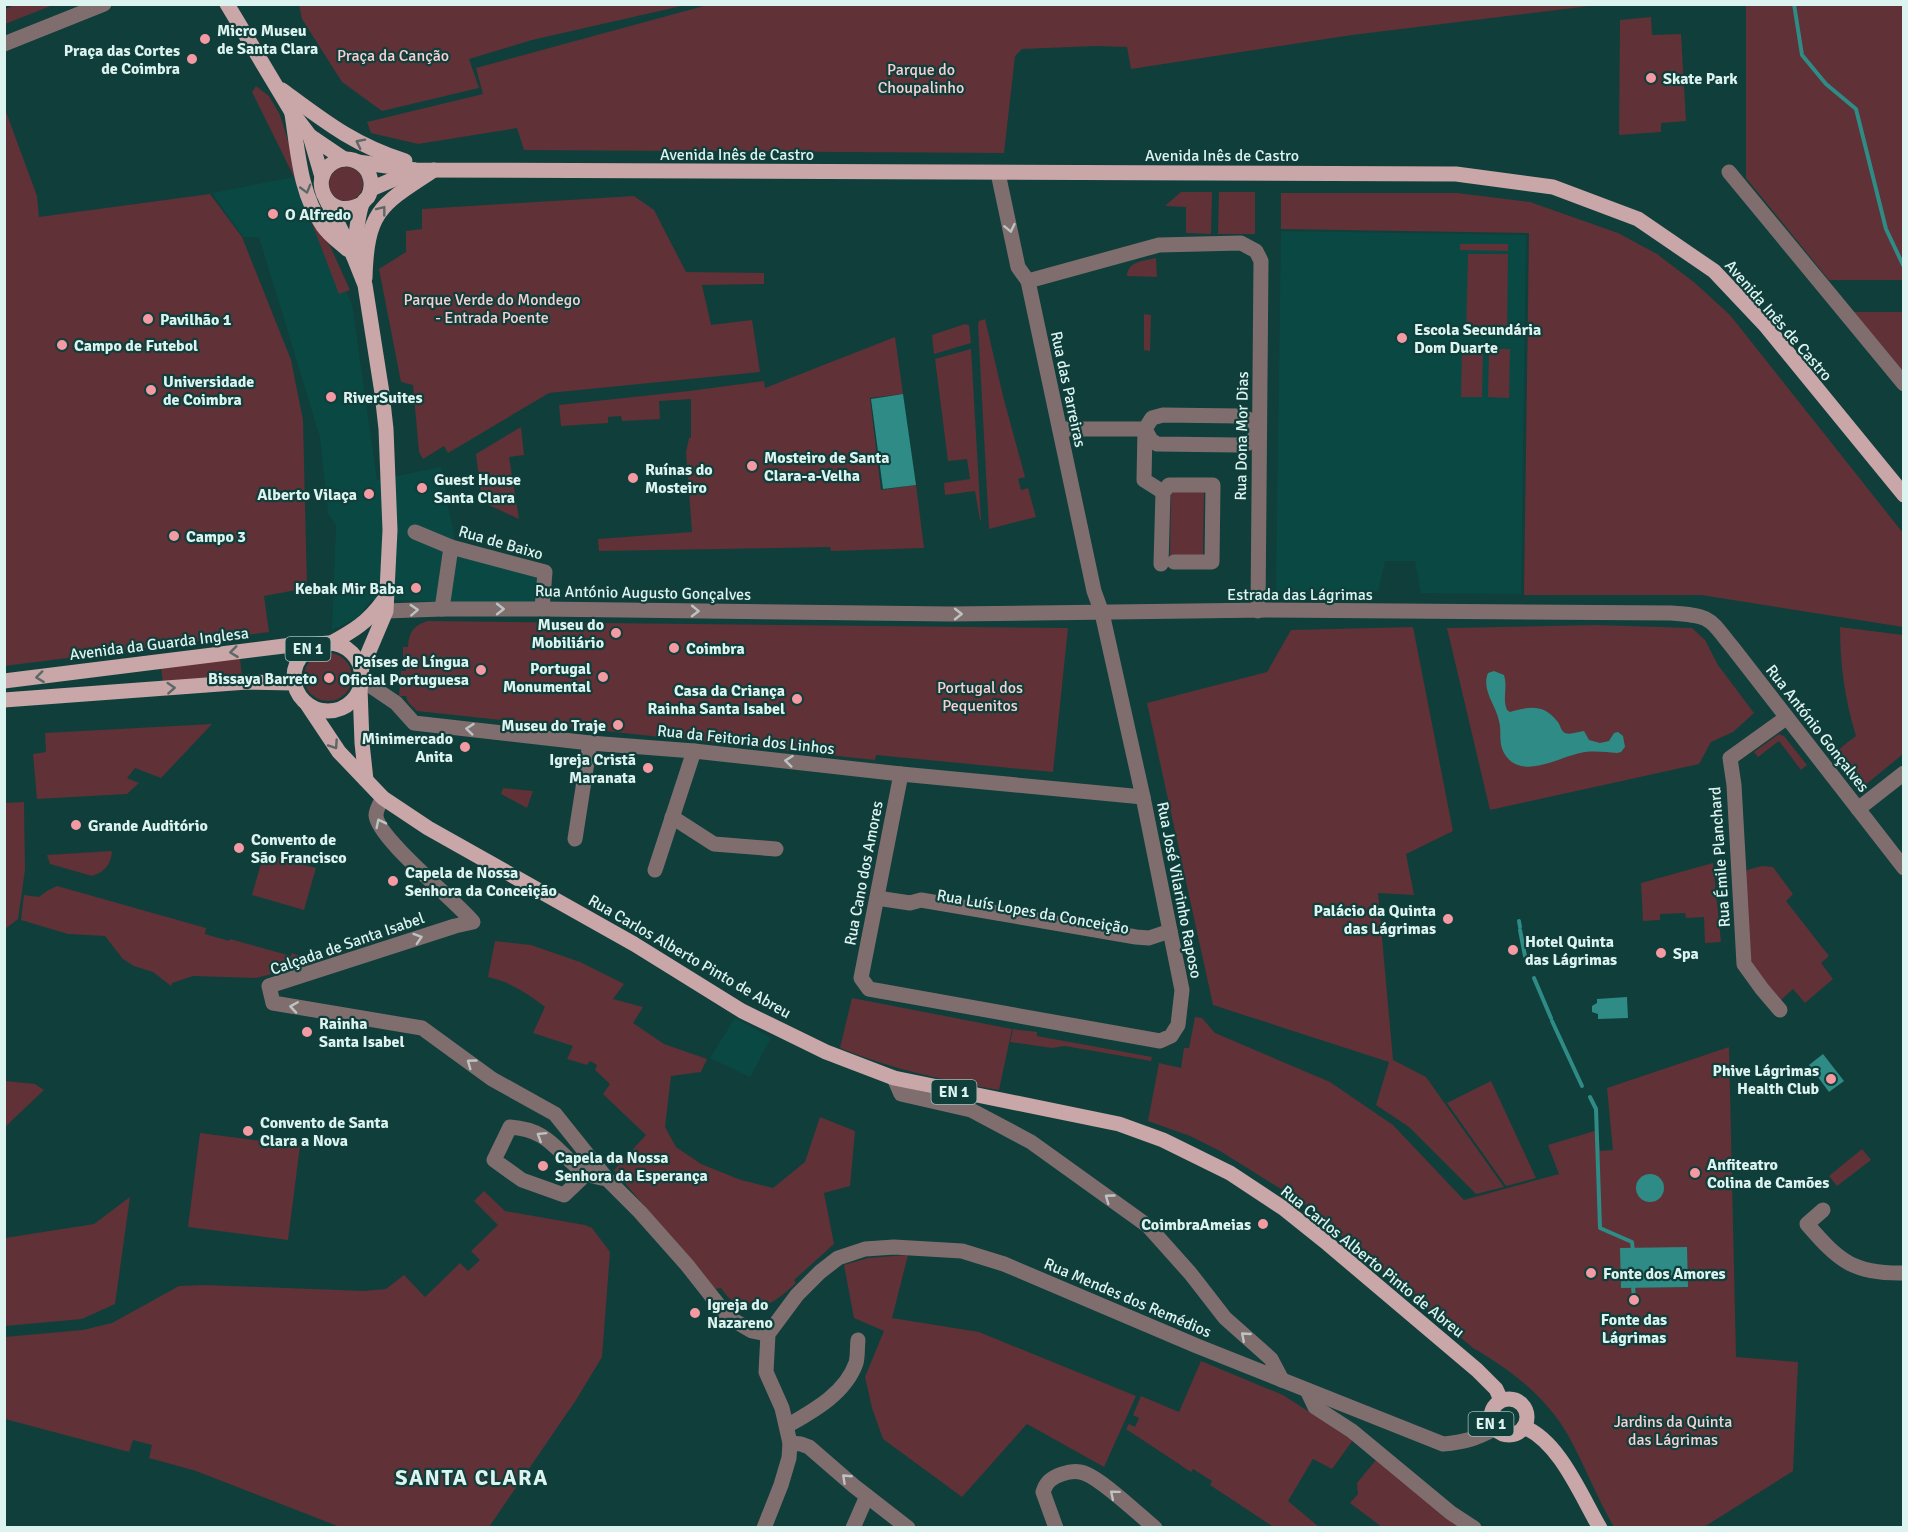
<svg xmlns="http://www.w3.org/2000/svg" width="1908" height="1532" viewBox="0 0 1908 1532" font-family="Signika,sans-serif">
<rect width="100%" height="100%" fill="#103e3b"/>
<g fill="#0a4844">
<polygon points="294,177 352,304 377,480 441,467 457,552 542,573 541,606 372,599 357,618 332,630 336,526 328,513 320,437 259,237 243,237 212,193"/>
<polygon points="1281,231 1526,235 1521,594 1421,593 1415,561 1385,561 1378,592 1276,591"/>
<polygon points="735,1018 771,1038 750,1077 710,1058"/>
</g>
<g fill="#603136">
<polygon points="17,4 53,4 53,5 5,24 5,9"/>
<polygon points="711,4 1598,4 1598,5 1352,35 1131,69 1127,47 1096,46 1022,49 1015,56 1004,153 524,150 517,128 418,144 371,133 367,122 483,94 476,68"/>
<polygon points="299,5 299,4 686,5 532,40 469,59 479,88 382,111 342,82 302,19"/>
<polygon points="1746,5 1903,5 1903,280 1829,280 1746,178"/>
<polygon points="1651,17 1652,35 1681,34 1686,121 1661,123 1661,132 1619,135 1620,20"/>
<polygon points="256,86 269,96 280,115 312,218 331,248 350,290 339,294 295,179 252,92"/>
<polygon points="5,109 37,196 39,217 210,194 242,237 291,360 303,420 307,588 264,596 269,632 5,666"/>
<circle cx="346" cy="184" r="17"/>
<polygon points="1181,192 1212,192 1211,234 1186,233 1186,207 1165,206"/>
<polygon points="1219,192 1255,192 1255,234 1218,234"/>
<polygon points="1281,193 1457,193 1530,202 1618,233 1657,254 1695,283 1730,315 1903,533 1903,627 1701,595 1524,595 1529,233 1281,229"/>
<polygon points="634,196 654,210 686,272 764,273 764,284 702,285 711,325 752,320 760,372 549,393 448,453 444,446 423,459 419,452 413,385 401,382 379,269 406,252 406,231 422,229 422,209"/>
<polygon points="1460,244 1508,244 1508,251 1460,250"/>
<polygon points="1468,254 1508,254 1507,335 1466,334"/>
<path d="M1156,258l1,19 -30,-1c1,-15 16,-15 29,-18z"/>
<polygon points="1853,312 1903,312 1903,371"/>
<polygon points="1144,314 1151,315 1150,351 1144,350"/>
<polygon points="985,319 1003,396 1025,477 1018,479 1021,490 1028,488 1036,517 989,529 978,325 979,321"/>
<polygon points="965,324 969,325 971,343 934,354 932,335"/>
<polygon points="895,337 903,394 870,398 881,490 916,485 924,548 831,551 830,547 599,551 598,539 692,532 686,452 689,438 691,438 691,399 659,401 660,419 622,421 621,416 608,417 608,423 561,426 559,405 689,391 764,381 765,388"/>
<polygon points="971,349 981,520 980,520 975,491 945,495 944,483 970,479 967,459 948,461 935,359"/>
<polygon points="1462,349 1483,349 1482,397 1461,397"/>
<polygon points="1489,349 1510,349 1509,398 1488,397"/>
<polygon points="521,427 524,455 509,457 519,519 482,502 476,454"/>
<polygon points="1171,491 1204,491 1203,556 1170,555"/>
<path d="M428,621l640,7 -15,144 -177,-17 -1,5 -458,-49 -9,-9 -2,-6h-7l2,-25h5v-9h-3v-15h5c1,-15 6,-22 20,-26z"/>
<polygon points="1596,625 1692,628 1705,640 1718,665 1754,713 1733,732 1711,742 1699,764 1490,810 1447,628"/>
<polygon points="1413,627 1453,831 1406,854 1414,895 1378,893 1393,1060 1426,1077 1504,1187 1476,1194 1409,1127 1376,1105 1389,1062 1213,1005 1147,703 1267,672 1291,630"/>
<path d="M1840,627l63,8v119l-39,32 -8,-1 -9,-11 5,-5 -6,-7 -8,6 -4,-5c0,-13 12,-19 22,-27 -11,-36 -16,-71 -16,-109z"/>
<circle cx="328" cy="677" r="24"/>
<polygon points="240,658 242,677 163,682 161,668"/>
<polygon points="212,724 161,778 135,768 127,778 139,783 127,794 37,799 33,754 46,752 45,733"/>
<polygon points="1779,734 1784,736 1807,765 1801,770 1779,741 1758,757 1754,752"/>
<polygon points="503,788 533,791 527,808 501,794"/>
<polygon points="24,802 25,870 18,919 5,929 5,803"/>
<path d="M112,851c-1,14 -8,21 -20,25l-42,-12 -3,-9z"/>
<polygon points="264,853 316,868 304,910 252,895"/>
<polygon points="1713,863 1721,942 1705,943 1704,917 1686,918 1685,913 1660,914 1660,920 1643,921 1641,883"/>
<polygon points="1762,866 1773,867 1793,894 1786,901 1829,956 1821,963 1833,979 1805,1003 1793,989 1780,1001 1763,982 1751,960 1745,878 1747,870"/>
<polygon points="57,886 206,928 205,934 229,941 230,939 291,956 292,953 309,960 308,965 256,978 193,976 172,983 171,986 153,972 134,966 123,959 105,936 68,934 21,920 24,895 39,897 47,891"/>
<path d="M495,941l36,4 49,17 44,22 -11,15 30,8 -10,16 31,21 43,15 -6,13 -30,4 -6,51 11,20 25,17 40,16 32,8 32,-26 15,-45 35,14 -5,55 -26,7 10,51 -40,36 2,3c-24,22 -50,42 -75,5l-7,1 -100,-119 32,-35 -43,-41 7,-10 -15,-14 2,-5 -7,-4 -3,4 -20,-6 6,-13 -40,-13 12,-26c-18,-14 -35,-25 -57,-30z"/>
<path d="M852,998l160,31 -13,61c-54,-9 -107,-21 -159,-42z"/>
<path d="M1195,1017l7,1 13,15 115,49 63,43 71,75 95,-26 -11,-29 50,-15 2,21 13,-1 -6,-62 122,-41 7,310 62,5 -5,109 -89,56h-90c-17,-29 -29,-61 -45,-90 -22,-40 -58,-67 -96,-89l-173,-147 -80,-50 -30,-15 -42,-15 11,-58 22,5 3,-20h5z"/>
<polygon points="1013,1029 1037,1032 1037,1036 1152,1057 1151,1061 1065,1046 1052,1048 1010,1042"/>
<polygon points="5,1081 35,1084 44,1090 5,1127"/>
<polygon points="1491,1081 1536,1178 1506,1186 1447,1103"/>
<polygon points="200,1133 300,1146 288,1240 188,1227"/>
<polygon points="1862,1149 1871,1160 1837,1186 1829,1176"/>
<polygon points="484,1191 505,1211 585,1225 592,1228 610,1252 602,1357 576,1400 489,1527 340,1527 196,1471 149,1458 152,1445 133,1440 129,1452 5,1419 5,1337 83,1330 112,1323 179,1286 206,1285 364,1291 386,1289 404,1275 425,1297 460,1263 468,1271 480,1260 471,1251 498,1225 474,1201"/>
<polygon points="130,1197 115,1304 82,1319 5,1326 5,1238 94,1224"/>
<polygon points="908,1255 892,1318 979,1332 1136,1396 1104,1467 1027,1424 962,1497 883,1439 872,1408 865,1377 884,1331 854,1318 844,1265 868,1258"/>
<polygon points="1201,1361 1283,1395 1353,1440 1332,1469 1313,1459 1288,1501 1319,1527 1275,1528 1210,1485 1212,1481 1193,1469 1191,1472 1126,1429 1129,1424 1135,1427 1139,1418 1133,1415 1141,1396 1179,1412"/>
<polygon points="1376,1460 1460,1527 1382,1527 1350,1503 1358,1494 1357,1483"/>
</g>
<g fill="#2e8b85">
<polygon points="903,394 916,485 883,489 871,399"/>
<path d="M1494,671l10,4c4,13 -2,23 3,35l3,2c18,-5 33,-9 47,9 4,4 3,9 8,12 5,2 13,-1 19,-2l5,9 11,3 9,-2 5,-8 4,-1 5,4 2,11 -4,5 -4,1c-12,-1 -25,-3 -37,0 -23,5 -60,28 -76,0 -6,-11 -2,-21 -5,-32 -3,-16 -18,-31 -11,-48z"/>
<polygon points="1627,997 1628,1018 1598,1019 1598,1014 1592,1012 1592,1006 1597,1003 1597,999"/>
<polygon points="1823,1054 1844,1081 1829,1092 1809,1065"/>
<circle cx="1650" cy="1188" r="14"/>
<polygon points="1687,1247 1688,1287 1621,1288 1620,1248"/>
</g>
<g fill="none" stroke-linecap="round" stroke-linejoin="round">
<g stroke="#2e8b85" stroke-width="4">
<polyline points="1794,4 1802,55 1826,84 1856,109 1886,229 1904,267"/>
<polyline points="1519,921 1520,927"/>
<polyline points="1520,930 1525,956"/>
<polyline points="1534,978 1551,1018"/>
<polyline points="1552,1021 1582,1086"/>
<polyline points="1590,1097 1596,1109 1600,1228 1632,1242 1633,1251"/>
<polyline points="1633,1285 1634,1300"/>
</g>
<g stroke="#806e6f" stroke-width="15">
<polyline points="4,44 104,4"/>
<polyline points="1729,172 1904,384"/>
<polyline points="1028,281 1159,245 1241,243 1256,251 1261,261 1258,611"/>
<polyline points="1060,429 1145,429 1152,418 1163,415 1239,416 1251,420 1259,433 1249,443 1238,445 1157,444 1151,440 1145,429"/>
<polyline points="1145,429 1144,480 1163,492 1161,564"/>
<polyline points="1163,492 1169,485 1213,485 1212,562 1174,562"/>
<polyline points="415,532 451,547 545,572 542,609"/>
<polyline points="442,609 451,547"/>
<path d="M386,611l56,-2h100l408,5 318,-4 403,3c41,3 37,4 62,35l171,220"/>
<polyline points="362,680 396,703 414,723 590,743 694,751 901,774 1143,797"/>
<polyline points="901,774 861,978 869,989 1160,1041 1171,1036 1178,1025 1182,990 1143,797 1102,613 1094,591 1028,281 1018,267 998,173"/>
<path d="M383,798c-3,5 -7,12 -7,17 0,22 81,87 97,107l-18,4 -186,60 4,17 149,25 70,51 63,35 52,65 33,33 47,53 41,52 24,14 16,3"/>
<polyline points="1858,809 1904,773"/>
<polyline points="672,817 714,844 776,849"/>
<polyline points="575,839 590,743"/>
<polyline points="655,870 694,751"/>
<polyline points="877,898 910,903 921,900 1136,937 1149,938 1170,931"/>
<polyline points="1780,1010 1762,989 1744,964 1734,785 1730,758 1786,718"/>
<polyline points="894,1078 901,1094 971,1110 1031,1142 1148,1226 1190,1273 1225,1318 1271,1359 1282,1380"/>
<path d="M586,1174l-22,21 -42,-15 -28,-20 16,-33c41,3 45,25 74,45 6,5 16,5 23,7"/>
<path d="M1823,1210l-16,14c32,37 46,50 97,49"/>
<polyline points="1307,1390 1315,1407 1352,1431 1451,1513 1474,1528"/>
<path d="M787,1426c26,-15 58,-32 69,-63 2,-7 1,-16 2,-23"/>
<polyline points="790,1443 801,1444 809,1447 854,1486 908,1528"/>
<path d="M764,1528l17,-43 8,-27 1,-15 -8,-35 -16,-36 2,-38 29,-39 23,-23 18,-14 27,-9 29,-2 68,4 42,13 193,82 246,98c22,-2 32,-5 51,-15"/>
<polyline points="853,1528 867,1496"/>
<path d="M1056,1528l-13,-36c3,-10 8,-14 19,-18 6,-2 12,-3 18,-2 17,2 59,43 75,56"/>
</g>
<g stroke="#c9a6a7" stroke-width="15">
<polyline points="227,4 291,111 310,136 344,159"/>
<path d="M282,90c42,31 72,55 123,71"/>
<path d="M292,114c6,38 8,80 31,112 6,9 16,16 24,23"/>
<polyline points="310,136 322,177"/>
<polyline points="358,162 415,170 1456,174 1553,187 1638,219 1714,271 1765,325 1904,495"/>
<polyline points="371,189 415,170"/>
<polyline points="326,199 353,255 365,285 382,393 386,429 390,530 386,611 361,670"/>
<path d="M353,255c3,-15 4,-38 9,-51 1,-2 4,-5 6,-7 6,-11 3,-26 -7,-33 -7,-5 -15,-6 -22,-4 -34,12 -15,64 23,44"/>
<path d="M365,278c2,-67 15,-73 69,-108"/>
<circle cx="328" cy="677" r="34"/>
<path d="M331,643c22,-12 37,-21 52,-42"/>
<polyline points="4,681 292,645 319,644"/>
<polyline points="360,688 362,743 366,780"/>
<polyline points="4,700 247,682 294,683"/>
<polyline points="307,704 339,752 383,798 428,828 634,944 742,1011 826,1052 894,1078 1119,1124 1163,1140 1230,1173 1283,1208 1328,1244 1477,1370 1496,1389 1501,1400"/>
<circle cx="1509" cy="1417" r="18"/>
<path d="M1524,1427c36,15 57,69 76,101"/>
</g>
</g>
<defs><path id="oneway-chevron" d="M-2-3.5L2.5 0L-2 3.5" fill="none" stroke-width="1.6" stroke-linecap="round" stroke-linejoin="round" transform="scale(1.5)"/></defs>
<g stroke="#5a6866">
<use href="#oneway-chevron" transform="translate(360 143) rotate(-153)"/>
<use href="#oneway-chevron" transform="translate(306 189) rotate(74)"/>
<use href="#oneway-chevron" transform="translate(382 210) rotate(-52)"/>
<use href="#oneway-chevron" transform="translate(234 652) rotate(173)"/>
<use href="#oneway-chevron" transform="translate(40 677) rotate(173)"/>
<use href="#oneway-chevron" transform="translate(171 688) rotate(-4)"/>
<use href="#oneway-chevron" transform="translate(334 745) rotate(56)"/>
</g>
<g stroke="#bcc4c3">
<use href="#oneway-chevron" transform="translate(1010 228) rotate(78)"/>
<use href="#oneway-chevron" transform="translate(500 609)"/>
<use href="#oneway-chevron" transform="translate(414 610) rotate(-3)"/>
<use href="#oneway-chevron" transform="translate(695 611) rotate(1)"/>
<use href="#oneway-chevron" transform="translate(958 614)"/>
<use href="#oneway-chevron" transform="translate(470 729) rotate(-174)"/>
<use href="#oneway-chevron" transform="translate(789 761) rotate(-174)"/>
<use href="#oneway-chevron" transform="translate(380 823) rotate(-116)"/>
<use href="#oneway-chevron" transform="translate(418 938) rotate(-18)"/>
<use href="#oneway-chevron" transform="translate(294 1007) rotate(-171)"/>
<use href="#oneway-chevron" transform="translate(471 1063) rotate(-144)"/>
<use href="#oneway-chevron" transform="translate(541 1136) rotate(-148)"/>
<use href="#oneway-chevron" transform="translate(1109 1198) rotate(-144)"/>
<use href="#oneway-chevron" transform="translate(1245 1336) rotate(-139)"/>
<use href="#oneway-chevron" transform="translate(846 1478) rotate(-137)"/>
<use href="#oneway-chevron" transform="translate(1114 1494) rotate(-140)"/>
</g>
<g fill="#f49aa2" stroke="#103e3b" stroke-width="2">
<circle cx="205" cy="39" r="6"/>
<circle cx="192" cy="59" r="6"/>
<circle cx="1651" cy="78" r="6"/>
<circle cx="273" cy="214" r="6"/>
<circle cx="148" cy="319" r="6"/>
<circle cx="1402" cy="338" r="6"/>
<circle cx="62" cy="345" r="6"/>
<circle cx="151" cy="390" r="6"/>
<circle cx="331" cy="397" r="6"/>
<circle cx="752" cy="466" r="6"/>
<circle cx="633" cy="478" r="6"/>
<circle cx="422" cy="488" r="6"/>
<circle cx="369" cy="494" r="6"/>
<circle cx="174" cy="536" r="6"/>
<circle cx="416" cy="588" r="6"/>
<circle cx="616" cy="633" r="6"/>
<circle cx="674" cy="648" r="6"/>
<circle cx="481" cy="670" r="6"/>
<circle cx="603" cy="677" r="6"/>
<circle cx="329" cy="678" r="6"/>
<circle cx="797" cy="699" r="6"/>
<circle cx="618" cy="725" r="6"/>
<circle cx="465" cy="747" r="6"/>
<circle cx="648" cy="768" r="6"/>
<circle cx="76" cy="825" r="6"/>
<circle cx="239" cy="848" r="6"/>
<circle cx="393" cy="881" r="6"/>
<circle cx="1448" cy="919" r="6"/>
<circle cx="1513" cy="950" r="6"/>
<circle cx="1661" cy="953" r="6"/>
<circle cx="307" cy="1032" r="6"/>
<circle cx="1831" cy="1079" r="6"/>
<circle cx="248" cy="1131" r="6"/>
<circle cx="543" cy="1166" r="6"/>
<circle cx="1695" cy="1173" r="6"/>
<circle cx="1263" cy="1224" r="6"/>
<circle cx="1591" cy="1273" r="6"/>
<circle cx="1634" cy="1300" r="6"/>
<circle cx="695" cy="1313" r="6"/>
</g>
<g text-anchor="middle" stroke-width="4.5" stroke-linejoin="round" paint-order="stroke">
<g fill="#103e3b" stroke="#9fbdba" stroke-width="1.5">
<rect x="285.5" y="637" width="45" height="24" rx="4.5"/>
<rect x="931.5" y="1080" width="45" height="24" rx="4.5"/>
<rect x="1468.5" y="1412" width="45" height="24" rx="4.5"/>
</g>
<g font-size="15" font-weight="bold" fill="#dcf3f0">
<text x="308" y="654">EN 1</text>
<text x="954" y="1097">EN 1</text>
<text x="1491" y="1429">EN 1</text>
</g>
<g font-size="16" font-weight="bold" fill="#dcf3f0" stroke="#103e3b" text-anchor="start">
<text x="217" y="36">Micro Museu<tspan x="217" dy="18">de Santa Clara</tspan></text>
<text x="180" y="56" text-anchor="end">Praça das Cortes<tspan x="180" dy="18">de Coimbra</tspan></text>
<text x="1663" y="84">Skate Park</text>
<text x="285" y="220">O Alfredo</text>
<text x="160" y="325">Pavilhão 1</text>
<text x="1414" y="335">Escola Secundária<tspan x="1414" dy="18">Dom Duarte</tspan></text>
<text x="74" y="351">Campo de Futebol</text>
<text x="163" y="387">Universidade<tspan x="163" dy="18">de Coimbra</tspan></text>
<text x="343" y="403">RiverSuites</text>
<text x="764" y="463">Mosteiro de Santa<tspan x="764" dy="18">Clara-a-Velha</tspan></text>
<text x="645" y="475">Ruínas do<tspan x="645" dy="18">Mosteiro</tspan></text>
<text x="434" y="485">Guest House<tspan x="434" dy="18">Santa Clara</tspan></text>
<text x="357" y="500" text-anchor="end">Alberto Vilaça</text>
<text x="186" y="542">Campo 3</text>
<text x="404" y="594" text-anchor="end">Kebak Mir Baba</text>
<text x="604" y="630" text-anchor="end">Museu do<tspan x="604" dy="18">Mobiliário</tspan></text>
<text x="686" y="654">Coimbra</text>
<text x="469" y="667" text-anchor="end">Países de Língua<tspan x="469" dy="18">Oficial Portuguesa</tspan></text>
<text x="591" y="674" text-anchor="end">Portugal<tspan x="591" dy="18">Monumental</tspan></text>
<text x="317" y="684" text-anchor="end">Bissaya Barreto</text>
<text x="785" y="696" text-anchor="end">Casa da Criança<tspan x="785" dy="18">Rainha Santa Isabel</tspan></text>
<text x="606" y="731" text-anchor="end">Museu do Traje</text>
<text x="453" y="744" text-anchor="end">Minimercado<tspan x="453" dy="18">Anita</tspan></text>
<text x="636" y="765" text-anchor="end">Igreja Cristã<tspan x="636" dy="18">Maranata</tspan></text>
<text x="88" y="831">Grande Auditório</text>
<text x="251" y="845">Convento de<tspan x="251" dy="18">São Francisco</tspan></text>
<text x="405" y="878">Capela de Nossa<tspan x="405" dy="18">Senhora da Conceição</tspan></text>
<text x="1436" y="916" text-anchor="end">Palácio da Quinta<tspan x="1436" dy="18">das Lágrimas</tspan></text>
<text x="1525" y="947">Hotel Quinta<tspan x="1525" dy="18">das Lágrimas</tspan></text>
<text x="1673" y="959">Spa</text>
<text x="319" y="1029">Rainha<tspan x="319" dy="18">Santa Isabel</tspan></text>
<text x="1819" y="1076" text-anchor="end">Phive Lágrimas<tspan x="1819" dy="18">Health Club</tspan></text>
<text x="260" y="1128">Convento de Santa<tspan x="260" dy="18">Clara a Nova</tspan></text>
<text x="555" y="1163">Capela da Nossa<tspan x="555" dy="18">Senhora da Esperança</tspan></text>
<text x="1707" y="1170">Anfiteatro<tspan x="1707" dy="18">Colina de Camões</tspan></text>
<text x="1251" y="1230" text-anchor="end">CoimbraAmeias</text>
<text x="1603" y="1279">Fonte dos Amores</text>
<text x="707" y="1310">Igreja do<tspan x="707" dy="18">Nazareno</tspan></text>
<text x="1634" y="1325" text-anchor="middle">Fonte das<tspan x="1634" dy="18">Lágrimas</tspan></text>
</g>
<g font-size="16" fill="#f9d0d2" stroke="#103e3b">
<text x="393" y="61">Praça da Canção</text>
<text x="921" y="75">Parque do<tspan x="921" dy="18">Choupalinho</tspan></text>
<text x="492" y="305">Parque Verde do Mondego<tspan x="492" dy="18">- Entrada Poente</tspan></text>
<text x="980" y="693">Portugal dos<tspan x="980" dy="18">Pequenitos</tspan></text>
<text x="1673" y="1427">Jardins da Quinta<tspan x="1673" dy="18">das Lágrimas</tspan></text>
</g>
<g font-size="16" fill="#dcf3f0" stroke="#103e3b">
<text x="737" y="160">Avenida Inês de Castro</text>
<text x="1222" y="161">Avenida Inês de Castro</text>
<text transform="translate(1779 320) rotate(49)" y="6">Avenida Inês de Castro</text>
<text transform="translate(1069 389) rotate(78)" y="6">Rua das Parreiras</text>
<text transform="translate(1241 436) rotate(-89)" y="6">Rua Dona Mor Dias</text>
<text transform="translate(501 542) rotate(16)" y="6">Rua de Baixo</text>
<text transform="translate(643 592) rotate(1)" y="6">Rua António Augusto Gonçalves</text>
<text x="1300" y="600">Estrada das Lágrimas</text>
<text transform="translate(159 643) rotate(-7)" y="6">Avenida da Guarda Inglesa</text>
<text transform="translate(1818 728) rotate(52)" y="6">Rua António Gonçalves</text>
<text transform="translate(746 739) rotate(6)" y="6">Rua da Feitoria dos Linhos</text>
<text transform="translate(1719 857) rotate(-94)" y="6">Rua Émile Planchard</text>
<text transform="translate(863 873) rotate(-79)" y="6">Rua Cano dos Amores</text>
<text transform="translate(1180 890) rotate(79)" y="6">Rua José Vilarinho Raposo</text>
<text transform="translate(1033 911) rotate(10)" y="6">Rua Luís Lopes da Conceição</text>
<text transform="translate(347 943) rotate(-19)" y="6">Calçada de Santa Isabel</text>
<text transform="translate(690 956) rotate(30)" y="6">Rua Carlos Alberto Pinto de Abreu</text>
<text transform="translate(1373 1261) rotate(39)" y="6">Rua Carlos Alberto Pinto de Abreu</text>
<text transform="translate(1128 1297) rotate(23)" y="6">Rua Mendes dos Remédios</text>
</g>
<g font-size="22" font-weight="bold" letter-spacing="1.5" fill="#dcf3f0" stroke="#103e3b">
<text x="472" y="1485">SANTA CLARA</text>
</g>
</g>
<rect width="1908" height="1532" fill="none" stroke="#dcf3f0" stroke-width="12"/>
</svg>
